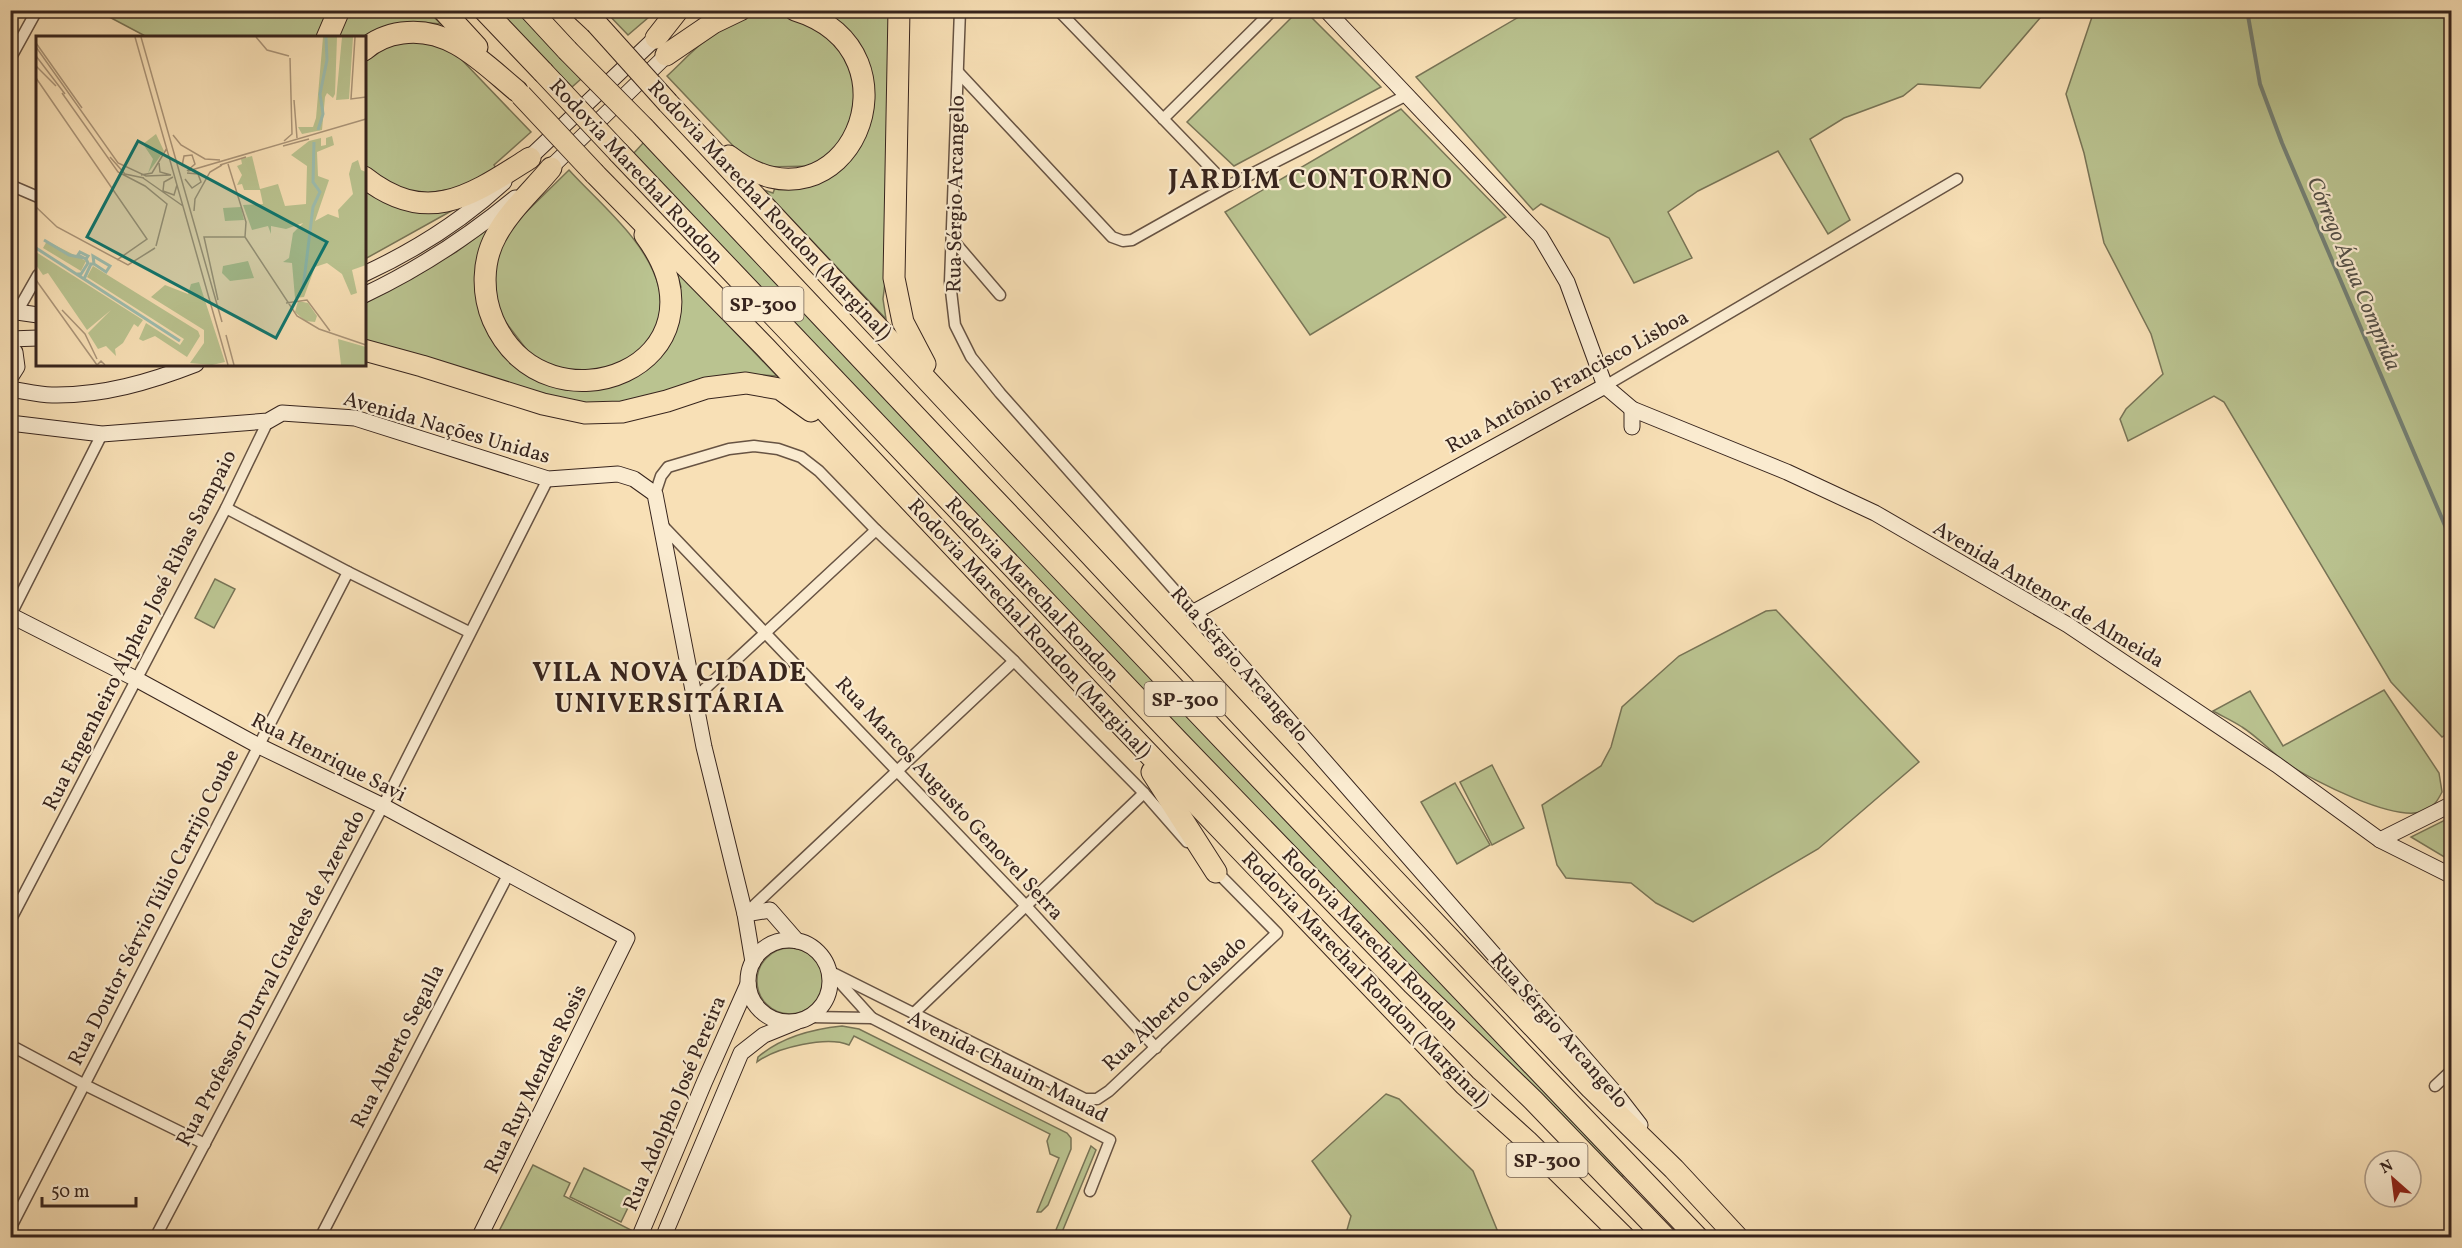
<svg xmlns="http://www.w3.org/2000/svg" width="2462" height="1248" viewBox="0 0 2462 1248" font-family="Vollkorn,serif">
<rect width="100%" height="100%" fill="#f8e0b6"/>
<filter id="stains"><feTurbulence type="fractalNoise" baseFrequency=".00333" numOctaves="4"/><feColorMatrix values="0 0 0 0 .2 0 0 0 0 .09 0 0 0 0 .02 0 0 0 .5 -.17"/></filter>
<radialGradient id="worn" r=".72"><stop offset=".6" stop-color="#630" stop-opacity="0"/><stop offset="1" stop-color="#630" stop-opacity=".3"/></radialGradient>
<g fill="#bac390" stroke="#787456" stroke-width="1.5">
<polygon points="1299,10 1305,11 1381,87 1234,166 1187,122"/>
<polygon points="98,11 329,11 317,38 147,37"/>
<polygon points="344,11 428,11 441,24 420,22 364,38 333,38"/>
<polygon points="496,11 520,11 581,79 572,87"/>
<polygon points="605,11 656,11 628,35"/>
<path d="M820,11h72l-5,255 -4,33 3,20 -122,-129 9,3 2,-5c29,-1 31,-5 56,-19 6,-3 14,-7 19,-12 22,-20 29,-59 20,-86 -6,-19 -34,-49 -50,-60z"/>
<polygon points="1529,11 2046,11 1980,88 1918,84 1903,96 1844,118 1810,139 1850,220 1828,234 1778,151 1698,191 1668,212 1692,258 1634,283 1609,238 1541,204 1533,210 1416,77"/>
<polygon points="2094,11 2451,11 2452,730 2442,737 2391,682 2224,402 2214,396 2128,441 2120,419 2126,409 2163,374 2151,334 2104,243 2084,153 2066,94"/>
<path d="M757,14l31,2 15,5 35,25 20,41 -11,52 -34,27 -48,1 -27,-16 -71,-75c26,-24 54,-58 90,-62z"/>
<polygon points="406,37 448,49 461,59 531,132 494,165 497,170 473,186 413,195 365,168 364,57"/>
<polygon points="1401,109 1506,217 1310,335 1225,212"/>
<polygon points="644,142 1625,1174 1622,1177 1455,1014 1279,833 633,154"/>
<path d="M569,170c31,34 79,72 90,118 3,12 1,26 2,38l-37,41 -50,6 -41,-15 -35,-46 -5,-27 4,-32 19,-31z"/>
<polygon points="364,186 428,212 453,210 365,259"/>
<polygon points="502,218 486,325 494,341 519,367 631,377 678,288 681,287 676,270 777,376 763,375 641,401 585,405 365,345 365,303 456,252"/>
<polygon points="215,579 235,589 214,628 195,618"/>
<polygon points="1776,610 1919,762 1818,849 1693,922 1656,903 1631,883 1566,878 1557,865 1542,805 1601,766 1611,747 1622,707 1679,656 1766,611"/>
<path d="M2384,690l55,83 3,19c-4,8 -8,15 -18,19 -28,12 -111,-30 -136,-47 -16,-11 -30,-27 -46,-37 -9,-6 -20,-11 -29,-16l37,-20 33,55z"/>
<polygon points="1492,765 1524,828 1492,845 1460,782"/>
<polygon points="1455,783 1490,845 1457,864 1421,802"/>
<polygon points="2449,818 2451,827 2451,861 2411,837"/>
<circle cx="790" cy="981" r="33"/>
<path d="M842,1026l17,3 208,104 4,5v11l-23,56 -7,7h-4l22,-54 -9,-4 -3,-13 3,-7 -196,-98 -5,9c-22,-9 -72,2 -92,17l1,-5c22,-19 55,-28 84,-31z"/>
<polygon points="1386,1094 1399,1099 1473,1171 1500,1237 1345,1237 1351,1216 1312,1161"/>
<polygon points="1091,1146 1096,1150 1060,1237 1053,1237"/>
<polygon points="533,1165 570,1183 564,1196 631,1230 627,1237 496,1237"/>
<polygon points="584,1168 635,1193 621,1222 570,1197"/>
</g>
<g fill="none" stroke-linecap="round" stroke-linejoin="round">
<polyline stroke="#748075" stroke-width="4" points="2247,10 2260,84 2282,143 2452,542"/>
<defs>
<g id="street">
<polyline points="960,10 950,282 955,325 971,357 1000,393 1194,612"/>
<polyline points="1058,10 1228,186"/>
<polyline points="10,59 37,10"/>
<polyline points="958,72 1112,237 1123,241 1132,240 1228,186 1407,95"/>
<polyline points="1163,119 1273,10"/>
<polyline points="10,185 38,197"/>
<polyline points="952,239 1000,295"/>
<polyline points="17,312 38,275"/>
<polyline points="1605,386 1957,179"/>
<polyline points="655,494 661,476 668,467 729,449 754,446 778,449 801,457 819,471 876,530 1014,661 1144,793 1187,842"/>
<polyline points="226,508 348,572 469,632"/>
<polyline points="663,526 1027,907 1156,1048"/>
<polyline points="10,616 102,434"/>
<polyline points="695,698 876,530"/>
<polyline points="745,914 1014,661"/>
<polyline points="10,921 226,508 268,421"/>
<polyline points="829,971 1085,1099 1097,1099 1109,1091 1277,933 1215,870"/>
<polyline points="914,1013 1144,793"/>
<polyline points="808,1017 872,1018 834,976"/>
<polyline points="872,1018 1110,1140 1090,1191"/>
<polyline points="10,1045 85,1085 205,1144"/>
<polyline points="2435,1086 2452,1070"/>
<polyline points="10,1229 348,572"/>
<polyline points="155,1238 383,806 548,479"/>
<polyline points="320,1238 509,873"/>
</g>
<g id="secondary">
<polyline points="1326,10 1540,236 1567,282 1605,386 1632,409 1787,472 1875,513 2068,625 2277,765 2380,840 2452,876"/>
<polyline points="524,163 663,31"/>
<polyline points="545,173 672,50"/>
<path d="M364,274c52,-24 99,-54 140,-92"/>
<path d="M364,295c55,-26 105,-59 151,-97"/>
<polyline points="10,311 38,315"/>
<polyline points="10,339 38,338"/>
<polyline points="10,348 15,352 17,367 10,378"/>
<polyline points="1605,386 1194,612 1616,1094 1640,1125"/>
<path d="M10,389c14,2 28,6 42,6 50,1 98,-13 144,-31"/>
<polyline points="1632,409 1632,427"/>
<polyline points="10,423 102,434 268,421 282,413 355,418 548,479 618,474 634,479 655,494 704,747 745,914 753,962"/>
<polyline points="10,615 136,679 257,745 383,806 627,938 479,1238"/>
<polyline points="2380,840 2452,804"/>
<polyline points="745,914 770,910 797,941"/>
<circle cx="789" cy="981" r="41"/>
<polyline points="639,1238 704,1083 748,984"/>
<polyline points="663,1238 741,1053 764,1035 796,1022"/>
</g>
<g id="highway">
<polyline points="443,10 477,47"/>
<polyline points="484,10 543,72"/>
<polyline points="530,10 567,50"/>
<polyline points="582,10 596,23"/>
<polyline points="899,10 894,278 903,322 925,364"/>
<polyline points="327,38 339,10"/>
<polyline points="656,38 678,10"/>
<path d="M364,50c11,-10 23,-15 38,-17 48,-7 81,30 115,58"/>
<polyline points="666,55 713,23 740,10"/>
<polyline points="668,103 1353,836 1591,1088 1674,1169 1738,1238"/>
<polyline points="644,128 972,476 1698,1238"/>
<polyline points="619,153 1178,741 1413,984 1533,1100 1666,1238"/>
<path d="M729,156c116,89 201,-104 66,-146"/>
<path d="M551,168c-18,22 -42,43 -55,68 -14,25 -14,58 -3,84 53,121 247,44 152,-85"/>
<polyline points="595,174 765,347 1124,728 1465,1085 1527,1141 1625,1238"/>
<path d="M364,177c64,51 109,17 166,-19"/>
<polyline points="364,350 422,366 543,404 585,413 622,412 667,401 706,388 746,383 780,389 811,411"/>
<polyline points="1152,772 1216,872"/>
</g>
</defs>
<use href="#street" stroke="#675343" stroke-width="13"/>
<use href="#secondary" stroke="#37241d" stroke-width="17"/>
<use href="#highway" stroke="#37241d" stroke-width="23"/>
<use href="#street" stroke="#faebd0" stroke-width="10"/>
<use href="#secondary" stroke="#faebd0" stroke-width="15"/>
<use href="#highway" stroke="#f8e0b6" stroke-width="21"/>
<defs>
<g id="highway-bridge">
<polyline points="596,23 668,103"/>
<polyline points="567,50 644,128"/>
<polyline points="543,72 619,153"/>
<polyline points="521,95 595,174"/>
</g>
</defs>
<use href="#highway-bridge" stroke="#37241d" stroke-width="23" stroke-linecap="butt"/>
<use href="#highway-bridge" stroke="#f8e0b6" stroke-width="21"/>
</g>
<g text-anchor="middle" stroke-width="4.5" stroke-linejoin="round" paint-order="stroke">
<g fill="#faebd0" stroke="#726053" stroke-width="1.5">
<rect x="722.5" y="287" width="81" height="34" rx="4.5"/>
<rect x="1144.5" y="682" width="81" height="34" rx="4.5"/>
<rect x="1506.5" y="1143" width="81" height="34" rx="4.5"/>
</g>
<g font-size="20" font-weight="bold" fill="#37241d">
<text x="763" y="311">SP-300</text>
<text x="1185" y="706">SP-300</text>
<text x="1547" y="1167">SP-300</text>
</g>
<g font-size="21" fill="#37241d" stroke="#faebd0">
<text transform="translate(637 171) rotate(47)" y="7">Rodovia Marechal Rondon</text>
<text transform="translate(955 194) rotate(-89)" y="7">Rua Sérgio Arcangelo</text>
<text transform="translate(770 210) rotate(47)" y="7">Rodovia Marechal Rondon (Marginal)</text>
<text transform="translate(1567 381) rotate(-29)" y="7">Rua Antônio Francisco Lisboa</text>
<text transform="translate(447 427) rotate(16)" y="7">Avenida Nações Unidas</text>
<text transform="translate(1033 589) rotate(47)" y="7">Rodovia Marechal Rondon</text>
<text transform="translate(2049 594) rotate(31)" y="7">Avenida Antenor de Almeida</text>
<text transform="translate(1030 628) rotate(47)" y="7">Rodovia Marechal Rondon (Marginal)</text>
<text transform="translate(139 630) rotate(-63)" y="7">Rua Engenheiro Alpheu José Ribas Sampaio</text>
<text transform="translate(1240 664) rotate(49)" y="7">Rua Sérgio Arcangelo</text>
<text transform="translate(329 757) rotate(27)" y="7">Rua Henrique Savi</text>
<text transform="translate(950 798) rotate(47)" y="7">Rua Marcos Augusto Genovel Serra</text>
<text transform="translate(153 907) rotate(-63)" y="7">Rua Doutor Sérvio Túlio Carrijo Coube</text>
<text transform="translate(1371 939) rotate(46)" y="7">Rodovia Marechal Rondon</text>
<text transform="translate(270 978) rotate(-62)" y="7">Rua Professor Durval Guedes de Azevedo</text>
<text transform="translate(1366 979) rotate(46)" y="7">Rodovia Marechal Rondon (Marginal)</text>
<text transform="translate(1174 1003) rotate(-43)" y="7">Rua Alberto Calsado</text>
<text transform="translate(1560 1030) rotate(49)" y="7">Rua Sérgio Arcangelo</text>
<text transform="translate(397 1046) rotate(-63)" y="7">Rua Alberto Segalla</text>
<text transform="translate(1008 1066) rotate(27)" y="7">Avenida Chauim Mauad</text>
<text transform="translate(535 1079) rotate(-64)" y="7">Rua Ruy Mendes Rosis</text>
<text transform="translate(674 1103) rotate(-67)" y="7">Rua Adolpho José Pereira</text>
</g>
<g font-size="22" font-style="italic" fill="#565249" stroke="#faebd0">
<text transform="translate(2355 273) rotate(67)" y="8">Córrego Água Comprida</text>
</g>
<g font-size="27" font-weight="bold" letter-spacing="1.5" fill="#37241d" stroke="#faebd0">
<text x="1311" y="188">JARDIM CONTORNO</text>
<text x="670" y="681">VILA NOVA CIDADE<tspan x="670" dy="31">UNIVERSITÁRIA</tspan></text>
</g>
</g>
<g transform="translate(36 36)">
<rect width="330" height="330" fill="#f8e0b6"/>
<path d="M287,1h14l-2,57 -2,4 -6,-5 -2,4 -3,33 -20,4 -4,-7h15l3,-9zM306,1h11l-4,62 -13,1zM120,98l8,17 -16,22 5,-14 -10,-15zM296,100l2,9 -17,7 1,24 11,4 -14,41 13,-7 11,4 -1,-8 15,-16 -4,-20 3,-11 6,-3 3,10 5,2v93l-14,5 5,23 -6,2 -9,-21 -15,-11 -12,4 -11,30 -9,1 -3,-35 -9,-1 6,-4 4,-25 10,-10 -17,6 -15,-3v8l-3,-8 -16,4 -9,-25 20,-1 -3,-14h-16l-2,-6 -5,1 5,-10 -5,-9 5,-2 -1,-5 11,-3 8,33 18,-5 7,22 21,-2 1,-38 -16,-11 18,-14 12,-3v8l5,-1v-7zM205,171l3,13 -19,1 -2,-13zM11,205l39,20 -5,10 -38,-23zM0,216l107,68 -5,7 -4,-3 -11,19 -8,6 1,7 -10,-10 -8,3 -10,-16 23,-23 -24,20 -39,-57 -5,2 -7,-10zM212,225l6,17 -24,3 -8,-8 1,-7zM57,230l105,65 2,5 -13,21 -32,-21 -12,5 -4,-2 7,-16 34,22 4,-6 -97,-62zM163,246l26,80 -13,3 -22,-2 14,-20v-13l-53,-33 14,-12 23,9 3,-10zM262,265l10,2 9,13 -2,6 -10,-1 -10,-9zM302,303l28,8 -1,18h-24z" fill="#bac390"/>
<path fill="none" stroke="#9dbdaf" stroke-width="3" d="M282,94l5,-16 -3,-20 7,-34 -1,-23M8,204l25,15 15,3M0,212l144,93M44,216l8,4 -2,3 -8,-4zM57,220l17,10 -4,6 -12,-8zM41,238h4l7,-11 -2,-4M48,243l7,-15h3M267,253l10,-82 7,-15 -7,-10 1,-40"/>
<path fill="none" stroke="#ab9579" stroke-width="1.5" d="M99,1l93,328M105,1l81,285M220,1l11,13 22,6M319,1l-4,62 15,-2M0,7l46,65M0,11l82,116 28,13 25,-1M0,20l29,38M0,30l20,20M0,42l111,161 -30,21M26,57l56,79 27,14 22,18 -11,42M258,64l3,38M137,99l8,10 24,14 15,1M248,105l8,-7 -2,-76M247,110l26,-7M74,121l15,17 19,4M123,127l1,9 11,3M192,128l18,58 -1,15M184,129l26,-8M146,130l2,-10 8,-1 3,9 -8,7M152,135l178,-52M105,139l11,-2 15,-25M137,141l-9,5 -1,9 11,4 3,-10M107,142l40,28M149,143l7,9 9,-6 -3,-8 -11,-1M0,171l21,20 71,38 27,-17M158,175l1,-12 15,-27 12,-7M209,201l52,79 22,13 47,16M0,244l61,85 4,-4 4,4M182,264l-14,-63h41M250,267l21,-3 23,31M26,274l23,24 12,25M190,299l8,30"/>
<path fill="#0f766e" fill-opacity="0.15" stroke="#0f766e" stroke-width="3" d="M102,105l189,101 -51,96 -189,-101z"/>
<rect width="330" height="330" fill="none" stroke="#37241d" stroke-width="3"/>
</g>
<rect width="2462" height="1248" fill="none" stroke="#f8e0b6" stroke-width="36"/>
<rect x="12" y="12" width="2438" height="1224" fill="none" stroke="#37241d" stroke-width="3"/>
<rect x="18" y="18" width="2426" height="1212" fill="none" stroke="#37241d" stroke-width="1.5"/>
<g transform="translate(2393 1179) rotate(332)"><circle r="28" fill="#faebd0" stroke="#ac9b88" stroke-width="1.5"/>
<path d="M0-4.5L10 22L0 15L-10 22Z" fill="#8f2418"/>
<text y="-9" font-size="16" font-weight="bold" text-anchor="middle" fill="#37241d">N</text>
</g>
<path d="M42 1197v9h94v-9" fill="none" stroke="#37241d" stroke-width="3"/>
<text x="51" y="1197" font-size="18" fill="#37241d" stroke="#faebd0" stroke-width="4.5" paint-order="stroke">50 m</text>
<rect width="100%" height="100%" filter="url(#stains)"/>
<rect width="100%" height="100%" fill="url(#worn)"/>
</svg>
